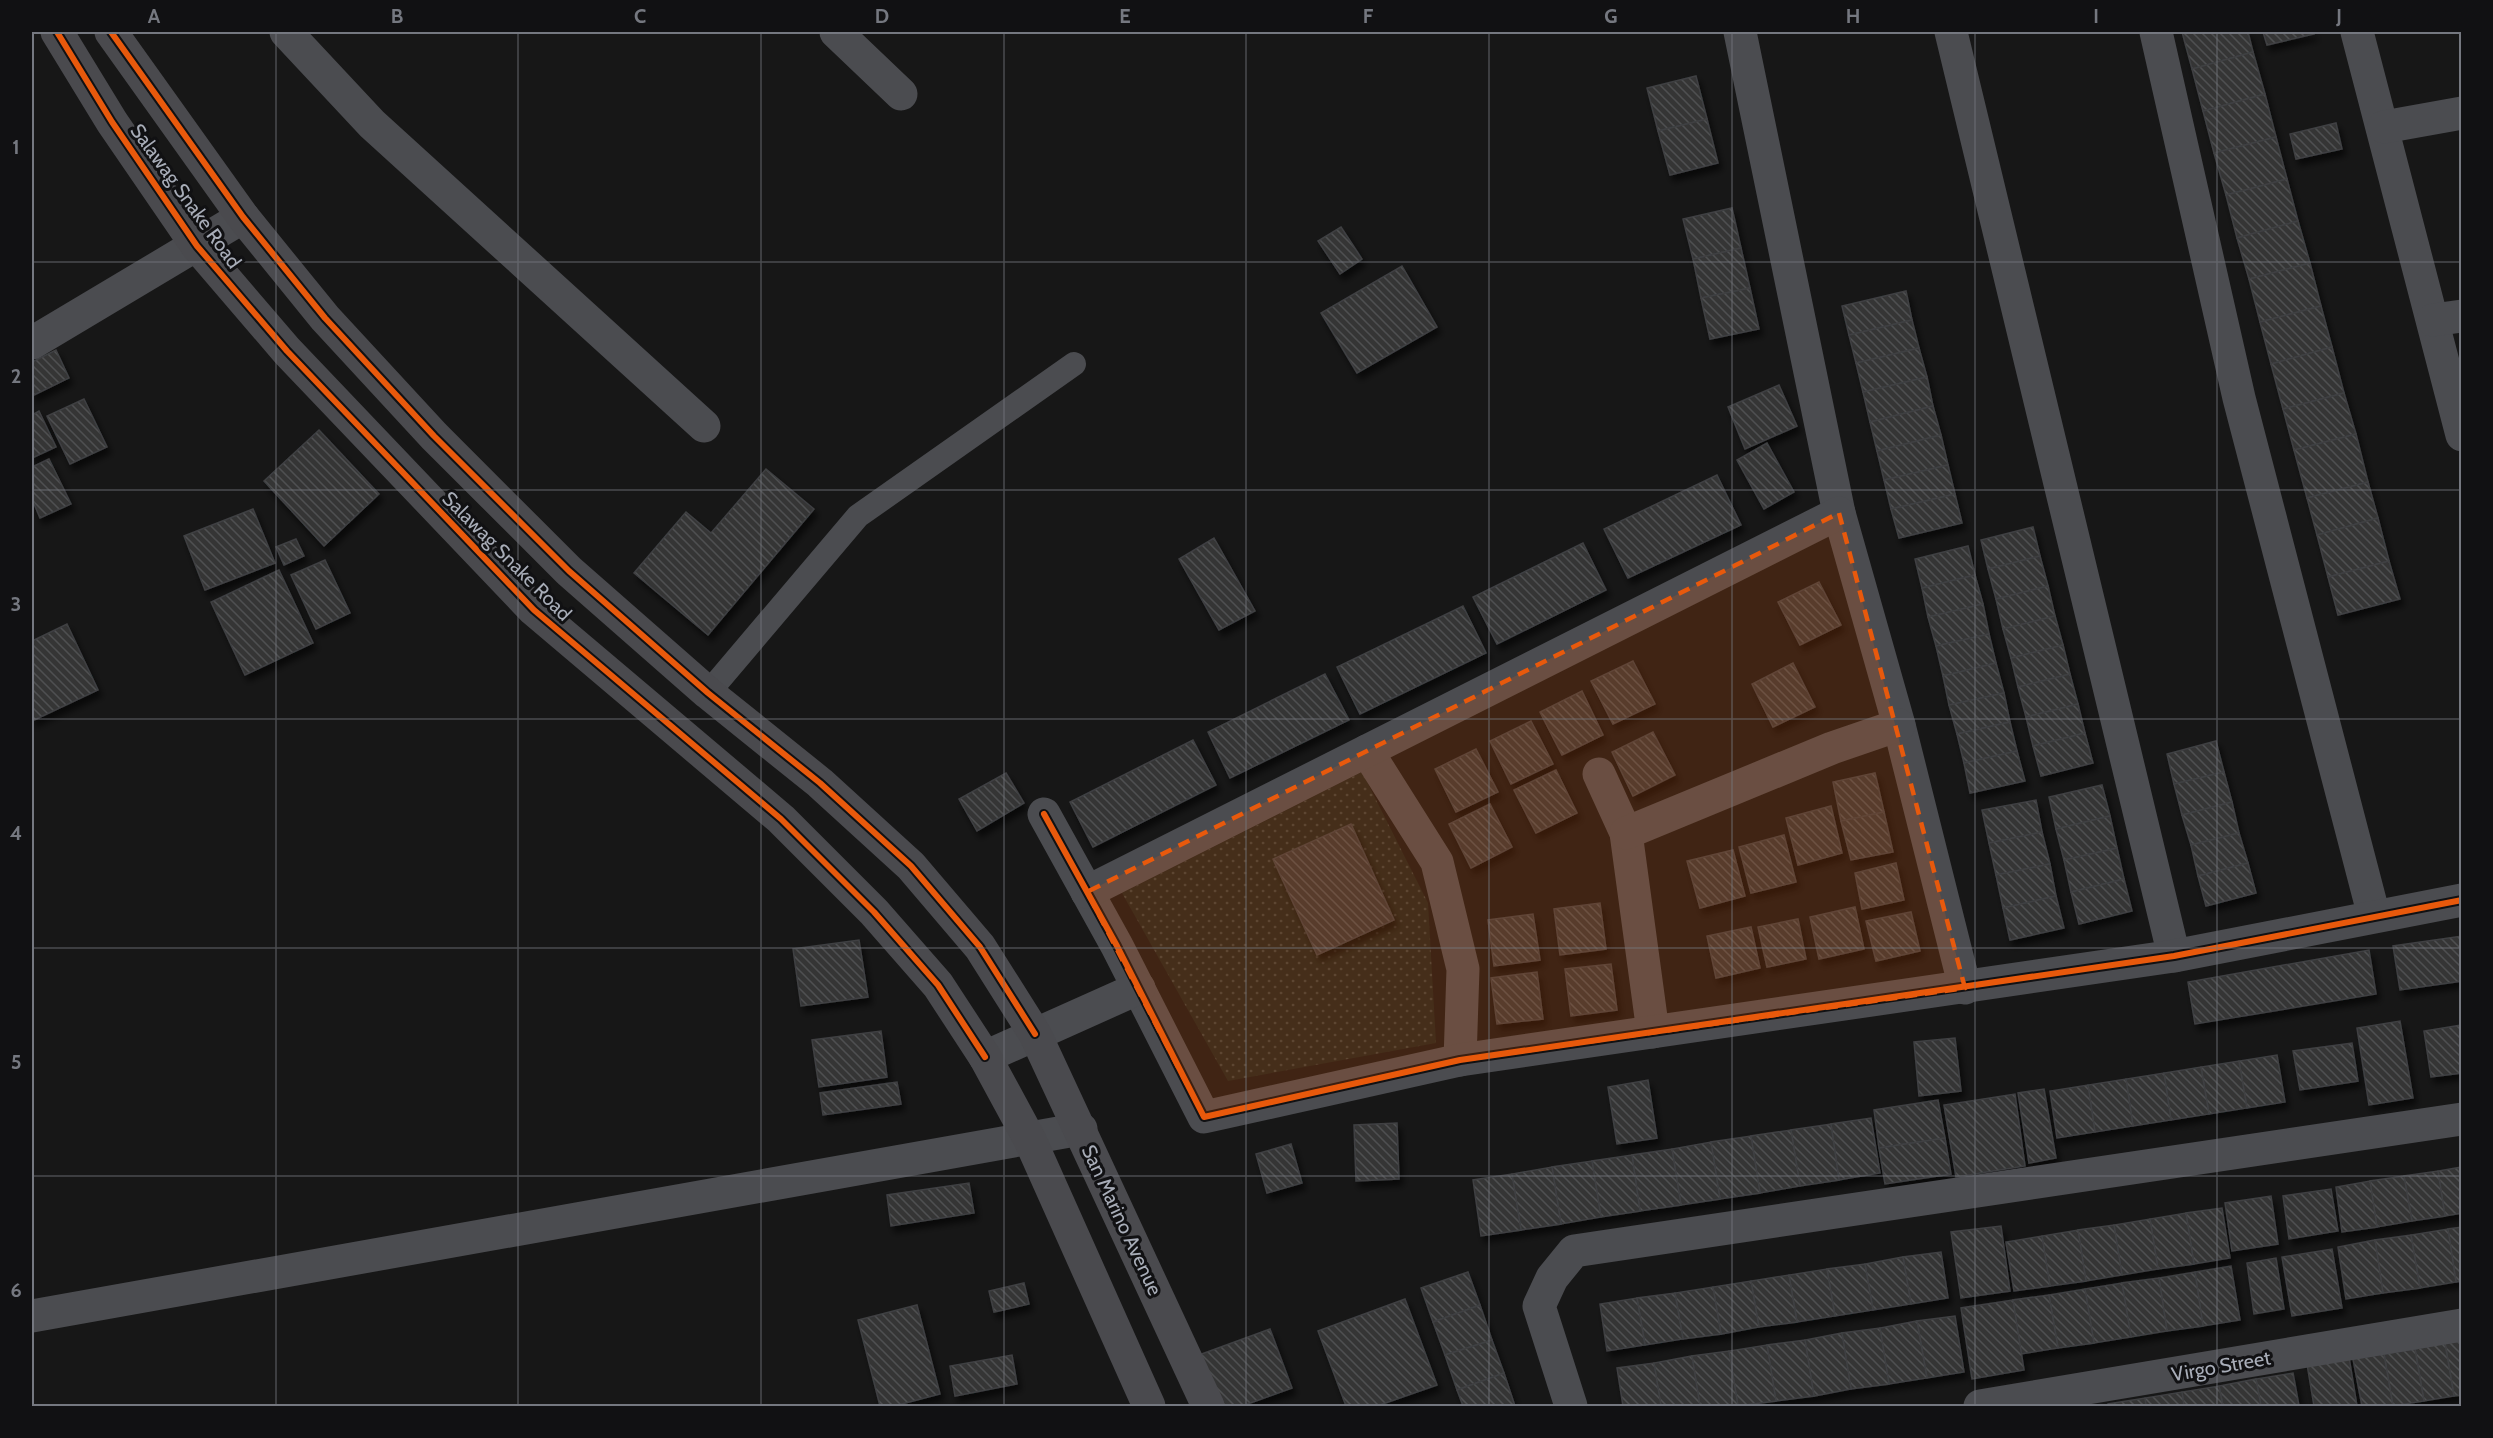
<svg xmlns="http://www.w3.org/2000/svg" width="2493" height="1438" viewBox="0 0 2493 1438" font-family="Cabin,sans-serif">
<defs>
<pattern id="park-dots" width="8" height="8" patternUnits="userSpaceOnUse" patternTransform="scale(1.5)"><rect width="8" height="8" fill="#1d241e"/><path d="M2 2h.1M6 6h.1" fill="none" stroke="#3b413d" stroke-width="1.8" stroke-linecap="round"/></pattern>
<pattern id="building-back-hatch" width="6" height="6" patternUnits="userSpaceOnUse" patternTransform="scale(1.5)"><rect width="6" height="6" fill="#353536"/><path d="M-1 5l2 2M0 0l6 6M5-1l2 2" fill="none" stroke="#4f5051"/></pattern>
<filter id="shadow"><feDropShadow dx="3.5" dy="6" stdDeviation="3" flood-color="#0009"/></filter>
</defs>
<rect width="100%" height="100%" fill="#171717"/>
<polygon fill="url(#park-dots)" points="1362,772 1428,903 1436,1043 1228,1081 1122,893"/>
<g fill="url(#building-back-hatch)" stroke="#3f4043" stroke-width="1.5" filter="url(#shadow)">
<polygon points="2182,32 2248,32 2253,52 2192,69"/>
<polygon points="2263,32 2313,32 2314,34 2267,45"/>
<polygon points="2253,52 2265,94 2203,111 2192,69"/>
<polygon points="1696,76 1707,119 1658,131 1647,88"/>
<polygon points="2265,94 2276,137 2214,153 2203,111"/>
<polygon points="1707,119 1718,163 1670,175 1658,131"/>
<polygon points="2336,123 2342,149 2296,159 2290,134"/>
<polygon points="2276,137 2287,179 2226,195 2214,153"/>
<polygon points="2287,179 2298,221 2237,238 2226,195"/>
<polygon points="1732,208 1741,248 1693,259 1683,219"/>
<polygon points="2298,221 2310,263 2249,279 2237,238"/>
<polygon points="1341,227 1362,259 1340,274 1318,241"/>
<polygon points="1741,248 1750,288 1701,298 1693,259"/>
<polygon points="2310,263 2321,306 2260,322 2249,279"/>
<polygon points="1402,266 1437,327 1357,373 1321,313"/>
<polygon points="1750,288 1759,329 1710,339 1701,298"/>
<polygon points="1906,291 1912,320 1849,335 1842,306"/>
<polygon points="2321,306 2332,347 2271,364 2260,322"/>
<polygon points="1912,320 1919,348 1856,363 1849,335"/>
<polygon points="2332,347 2344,393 2283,409 2271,364"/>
<polygon points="1919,348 1927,377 1863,392 1856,363"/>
<polygon points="56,350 69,378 32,396 32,362"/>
<polygon points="1927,377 1933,406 1870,422 1863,392"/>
<polygon points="1779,385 1797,426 1745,449 1728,407"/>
<polygon points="2344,393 2356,434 2294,450 2283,409"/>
<polygon points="84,399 107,447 70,464 47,416"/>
<polygon points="1933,406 1941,435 1877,451 1870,422"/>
<polygon points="39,411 56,447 32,458 32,415"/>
<polygon points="319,430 379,494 324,546 264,481"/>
<polygon points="2356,434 2368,482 2307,498 2294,450"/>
<polygon points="1941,435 1948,465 1884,480 1877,451"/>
<polygon points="1767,443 1794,492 1764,509 1737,460"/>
<polygon points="49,459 71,504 40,518 32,499 32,467"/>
<polygon points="1948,465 1955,494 1891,509 1884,480"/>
<polygon points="766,469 814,509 708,635 634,573 686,512 711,533"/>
<polygon points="1717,475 1741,525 1628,578 1604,529"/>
<polygon points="2368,482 2378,518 2317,535 2307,498"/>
<polygon points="1955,494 1962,523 1899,538 1891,509"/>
<polygon points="253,509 275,563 205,590 184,536"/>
<polygon points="2378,518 2389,561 2328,577 2317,535"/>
<polygon points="2033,527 2040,556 1988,569 1981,540"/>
<polygon points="1214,538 1255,611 1219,630 1179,559"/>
<polygon points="296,539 304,556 284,565 276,547"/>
<polygon points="1583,543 1606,590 1497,644 1473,597"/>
<polygon points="1968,546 1975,575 1922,588 1915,559"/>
<polygon points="2040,556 2048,586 1996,599 1988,569"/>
<polygon points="325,560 350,613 316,629 291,575"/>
<polygon points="2389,561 2400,599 2338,615 2328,577"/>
<polygon points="279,570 313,643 245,675 211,602"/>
<polygon points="1975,575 1983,604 1928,617 1922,588"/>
<polygon points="1819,582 1841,625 1800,645 1778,602"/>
<polygon points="2048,586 2055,616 2003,629 1996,599"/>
<polygon points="1983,604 1989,634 1936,646 1928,617"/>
<polygon points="1463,606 1486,653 1360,714 1337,667"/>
<polygon points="2055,616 2063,645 2011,658 2003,629"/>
<polygon points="67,624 98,690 32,721 32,641"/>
<polygon points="1989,634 1996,663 1943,676 1936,646"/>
<polygon points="2063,645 2070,674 2018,687 2011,658"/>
<polygon points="1633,661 1655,704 1613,724 1591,681"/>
<polygon points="1793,663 1815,707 1773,727 1752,684"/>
<polygon points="1996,663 2004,693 1949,705 1943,676"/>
<polygon points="1325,674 1349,720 1230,778 1208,732"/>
<polygon points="2070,674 2078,704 2026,717 2018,687"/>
<polygon points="1582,691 1603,735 1562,755 1540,712"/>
<polygon points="2004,693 2010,722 1957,734 1949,705"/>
<polygon points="2078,704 2085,733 2033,746 2026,717"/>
<polygon points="1531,721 1553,764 1511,784 1490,741"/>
<polygon points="2010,722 2017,751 1964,763 1957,734"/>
<polygon points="1653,732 1675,775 1633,796 1612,752"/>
<polygon points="2085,733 2093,763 2041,776 2033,746"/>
<polygon points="1193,740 1216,785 1093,847 1070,802"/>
<polygon points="2216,741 2224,772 2174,784 2167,754"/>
<polygon points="1476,749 1498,792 1456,812 1435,769"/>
<polygon points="2017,751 2025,781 1970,793 1964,763"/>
<polygon points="1556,770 1577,813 1536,833 1514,790"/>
<polygon points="2224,772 2232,802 2182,815 2174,784"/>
<polygon points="1006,773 1024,803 977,831 959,799"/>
<polygon points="1875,773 1884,812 1841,821 1833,782"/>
<polygon points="2102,785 2110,816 2056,829 2049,797"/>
<polygon points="2036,800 2042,832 1989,843 1982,810"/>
<polygon points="2232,802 2239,833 2191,845 2182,815"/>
<polygon points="1490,804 1512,847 1471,868 1449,824"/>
<polygon points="1831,806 1842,853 1798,865 1786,818"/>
<polygon points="1884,812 1893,852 1851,860 1841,821"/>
<polygon points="2110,816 2117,848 2064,860 2056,829"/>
<polygon points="1351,824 1394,920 1317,955 1273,859"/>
<polygon points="2042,832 2050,864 1996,875 1989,843"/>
<polygon points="2239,833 2248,863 2198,876 2191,845"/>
<polygon points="1784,835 1796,882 1751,893 1739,847"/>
<polygon points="2117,848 2124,879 2071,892 2064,860"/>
<polygon points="1733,850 1745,896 1700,908 1687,861"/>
<polygon points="1896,863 1904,900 1862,909 1855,873"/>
<polygon points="2248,863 2256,893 2206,906 2198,876"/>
<polygon points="2050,864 2056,896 2003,908 1996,875"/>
<polygon points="2124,879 2132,911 2079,924 2071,892"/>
<polygon points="2056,896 2064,928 2010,940 2003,908"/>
<polygon points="1600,903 1606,949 1560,955 1554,909"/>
<polygon points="1855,907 1864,949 1819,959 1810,917"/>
<polygon points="1911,912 1920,951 1876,961 1866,921"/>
<polygon points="1533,914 1540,960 1494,966 1488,920"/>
<polygon points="1798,919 1806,959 1767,967 1758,927"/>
<polygon points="1751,927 1760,968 1716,978 1707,936"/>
<polygon points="2462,936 2462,981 2400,990 2393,946"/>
<polygon points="859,940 868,997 801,1006 793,949"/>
<polygon points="2369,950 2376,994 2195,1024 2188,982"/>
<polygon points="1611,964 1617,1010 1571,1016 1565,969"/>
<polygon points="1537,972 1543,1019 1497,1024 1491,978"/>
<polygon points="2400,1021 2413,1098 2369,1105 2357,1028"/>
<polygon points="2462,1025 2462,1073 2431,1077 2424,1031"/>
<polygon points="881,1031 887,1077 819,1087 812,1040"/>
<polygon points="1955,1038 1961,1091 1919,1096 1914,1042"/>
<polygon points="2352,1043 2358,1081 2300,1090 2293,1051"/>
<polygon points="2277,1055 2285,1102 2247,1108 2239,1061"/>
<polygon points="2239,1061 2247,1108 2209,1114 2201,1067"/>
<polygon points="2201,1067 2209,1114 2171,1120 2164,1073"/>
<polygon points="2164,1073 2171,1120 2133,1126 2126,1079"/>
<polygon points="2126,1079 2133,1126 2095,1132 2088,1085"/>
<polygon points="1648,1080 1657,1138 1617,1144 1608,1087"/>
<polygon points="897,1082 901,1104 823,1115 820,1093"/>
<polygon points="2088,1085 2095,1132 2057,1138 2050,1091"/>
<polygon points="2044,1089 2056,1158 2029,1163 2018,1093"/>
<polygon points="2015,1094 2025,1166 1956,1177 1944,1105"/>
<polygon points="1938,1100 1945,1138 1879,1148 1874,1110"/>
<polygon points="1871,1118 1880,1173 1839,1180 1831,1124"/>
<polygon points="1397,1123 1399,1179 1356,1181 1354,1125"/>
<polygon points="1831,1124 1839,1180 1800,1186 1791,1130"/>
<polygon points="1791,1130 1800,1186 1760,1193 1751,1136"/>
<polygon points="1751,1136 1760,1193 1720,1199 1711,1142"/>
<polygon points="1945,1138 1951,1174 1885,1184 1879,1148"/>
<polygon points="1711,1142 1720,1199 1681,1205 1672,1149"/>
<polygon points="1291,1144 1302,1183 1267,1193 1256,1154"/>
<polygon points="1672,1149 1681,1205 1640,1211 1632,1155"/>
<polygon points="1632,1155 1640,1211 1601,1217 1592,1161"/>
<polygon points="1592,1161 1601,1217 1561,1224 1552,1167"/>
<polygon points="1552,1167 1561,1224 1521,1230 1512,1174"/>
<polygon points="2462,1167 2462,1213 2445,1216 2438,1171"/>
<polygon points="2438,1171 2445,1216 2412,1221 2404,1176"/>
<polygon points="1512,1174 1521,1230 1481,1236 1473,1180"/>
<polygon points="2404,1176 2412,1221 2377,1227 2370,1181"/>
<polygon points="2370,1181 2377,1227 2342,1232 2336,1187"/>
<polygon points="969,1183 974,1213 891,1226 887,1195"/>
<polygon points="2331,1189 2338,1231 2289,1239 2283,1196"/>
<polygon points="2271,1196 2278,1244 2232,1251 2225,1203"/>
<polygon points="2222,1208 2230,1258 2194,1264 2186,1213"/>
<polygon points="2186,1213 2194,1264 2158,1269 2150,1219"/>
<polygon points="2150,1219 2158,1269 2122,1275 2114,1225"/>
<polygon points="2114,1225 2122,1275 2086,1281 2078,1230"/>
<polygon points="2001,1226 2010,1291 1961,1298 1951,1232"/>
<polygon points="2462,1227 2462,1281 2456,1282 2448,1229"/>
<polygon points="2448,1229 2456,1282 2420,1288 2411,1235"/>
<polygon points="2078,1230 2086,1281 2050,1286 2042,1236"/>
<polygon points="2411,1235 2420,1288 2383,1293 2375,1240"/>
<polygon points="2042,1236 2050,1286 2014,1291 2006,1242"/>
<polygon points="2375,1240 2383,1293 2346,1299 2338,1247"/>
<polygon points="2332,1249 2342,1308 2292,1316 2282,1257"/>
<polygon points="1941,1252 1948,1298 1911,1304 1903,1257"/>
<polygon points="1903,1257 1911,1304 1873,1310 1865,1264"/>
<polygon points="2276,1258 2284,1309 2254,1314 2247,1263"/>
<polygon points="1865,1264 1873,1310 1835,1316 1827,1269"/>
<polygon points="2231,1266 2240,1320 2203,1326 2195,1272"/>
<polygon points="1827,1269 1835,1316 1797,1322 1789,1275"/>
<polygon points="1468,1272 1480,1305 1433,1322 1421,1288"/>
<polygon points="2195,1272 2203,1326 2167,1331 2159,1278"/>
<polygon points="1789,1275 1797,1322 1759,1327 1751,1281"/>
<polygon points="2159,1278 2167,1331 2131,1337 2122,1283"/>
<polygon points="1751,1281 1759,1327 1721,1334 1713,1287"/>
<polygon points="1024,1283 1029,1304 994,1312 989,1291"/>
<polygon points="2122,1283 2131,1337 2094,1343 2085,1289"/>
<polygon points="1713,1287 1721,1334 1683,1339 1675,1293"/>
<polygon points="2085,1289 2094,1343 2058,1348 2049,1295"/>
<polygon points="1675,1293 1683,1339 1645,1345 1637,1298"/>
<polygon points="2049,1295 2058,1348 2021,1354 2013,1300"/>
<polygon points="1637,1298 1645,1345 1607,1351 1600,1304"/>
<polygon points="1405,1299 1437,1385 1377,1406 1346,1406 1318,1331"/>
<polygon points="2013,1300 2024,1370 1972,1379 1961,1308"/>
<polygon points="917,1305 940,1394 894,1406 880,1406 858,1320"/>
<polygon points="1480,1305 1492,1340 1445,1355 1433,1322"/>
<polygon points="1955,1316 1964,1372 1927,1378 1917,1321"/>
<polygon points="1917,1321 1927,1378 1889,1384 1880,1328"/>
<polygon points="1880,1328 1889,1384 1851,1389 1842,1333"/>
<polygon points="1270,1329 1292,1388 1242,1406 1206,1406 1188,1359"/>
<polygon points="1842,1333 1851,1389 1814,1396 1805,1340"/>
<polygon points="1492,1340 1504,1373 1457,1390 1445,1355"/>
<polygon points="1805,1340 1814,1396 1776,1401 1767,1345"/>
<polygon points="2462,1341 2462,1395 2454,1396 2445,1343"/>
<polygon points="2445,1343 2454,1396 2424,1401 2415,1349"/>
<polygon points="1767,1345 1776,1401 1738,1406 1729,1351"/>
<polygon points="2415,1349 2424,1401 2393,1406 2384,1354"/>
<polygon points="1729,1351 1738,1406 1700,1406 1692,1356"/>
<polygon points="2348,1351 2357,1406 2314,1406 2306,1358"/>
<polygon points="2384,1354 2393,1406 2362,1406 2353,1359"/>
<polygon points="1012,1355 1017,1384 955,1396 950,1366"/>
<polygon points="1692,1356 1700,1406 1661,1406 1654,1363"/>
<polygon points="1654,1363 1661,1406 1623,1406 1617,1368"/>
<polygon points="1504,1373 1515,1406 1463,1406 1457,1390"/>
<polygon points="2293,1373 2299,1406 2261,1406 2256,1379"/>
<polygon points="2256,1379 2261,1406 2223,1406 2219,1386"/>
<polygon points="2219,1386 2223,1406 2184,1406 2182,1392"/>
<polygon points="2182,1392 2184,1406 2146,1406 2145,1398"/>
<polygon points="2145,1398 2146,1406 2108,1406 2108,1404"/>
</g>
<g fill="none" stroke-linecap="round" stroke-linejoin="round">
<polyline stroke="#4b4c50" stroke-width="24" points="708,693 858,516 1074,364"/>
<g stroke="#4b4c50" stroke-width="33">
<polyline points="286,32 372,124 704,426"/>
<polyline points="836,32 901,94"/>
<polyline points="1740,32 1839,513 1899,725 1965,988"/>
<polyline points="1951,32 2174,956"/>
<polyline points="2156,32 2239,398 2374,916"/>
<polyline points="2357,32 2462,435"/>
<polyline points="2384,127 2462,113"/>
<polyline points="2433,320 2462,316"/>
<polyline points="32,343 243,217"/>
<polyline points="1367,751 1437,862 1463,969 1460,1060"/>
<polyline points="1599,774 1626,833 1653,1032"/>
<polyline points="1044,814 1117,946 1204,1117 1460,1060 2174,956 2462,900"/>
<polyline points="1626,833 1832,748 1899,725"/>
<polyline points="1087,892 1839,513"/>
<polyline points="985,1057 1139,988"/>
<polyline points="32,1316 1081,1129"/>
<polyline points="1571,1406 1539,1306 1552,1278 1574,1251 2462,1119"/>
<polyline points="1980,1406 2462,1325"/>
</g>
<g stroke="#4a4a4e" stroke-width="33">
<polyline points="57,32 112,122 197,246 287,351 534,610 781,819 874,912 938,985 985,1057 1030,1140 1149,1406"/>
<polyline points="111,32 243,217 325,318 434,436 569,571 708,693 820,783 911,866 980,947 1035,1034 1208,1406"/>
</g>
<defs>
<g id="cycleway">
<polyline points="57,32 112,122 197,246 287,351 534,610 781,819 874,912 938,985 985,1057"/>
<polyline points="111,32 243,217 325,318 434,436 569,571 708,693 820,783 911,866 980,947 1035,1034"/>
<polyline points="1044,814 1117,946 1204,1117 1460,1060 2174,956 2462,900"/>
</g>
</defs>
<use href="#cycleway" stroke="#111113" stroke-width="10"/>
<use href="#cycleway" stroke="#e8590c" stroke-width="6"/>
</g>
<path fill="#e8590c" fill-opacity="0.2" stroke="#e8590c" stroke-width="4.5" stroke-dasharray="12 8" stroke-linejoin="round" d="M1839,513l126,475 -505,72 -256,57 -117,-225z"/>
<path fill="none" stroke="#757880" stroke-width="1.5" stroke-opacity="0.55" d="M276,32v1374M518,32v1374M761,32v1374M1004,32v1374M1246,32v1374M1489,32v1374M1732,32v1374M1975,32v1374M2217,32v1374M32,262h2430M32,490h2430M32,719h2430M32,948h2430M32,1176h2430"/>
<g text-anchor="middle" stroke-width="6" stroke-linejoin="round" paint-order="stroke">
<g font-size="20" fill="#a8adb8" stroke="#111113">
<text transform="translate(186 196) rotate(54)" y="7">Salawag Snake Road</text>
<text transform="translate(507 556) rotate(45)" y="7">Salawag Snake Road</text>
<text transform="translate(1122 1220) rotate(65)" y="7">San Marino Avenue</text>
<text transform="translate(2221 1366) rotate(-10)" y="7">Virgo Street</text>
</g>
</g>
<rect width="2493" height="1438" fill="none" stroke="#111113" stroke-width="66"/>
<rect x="33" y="33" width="2427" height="1372" fill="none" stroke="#757880" stroke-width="2"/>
<g font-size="20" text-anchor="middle" font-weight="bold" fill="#757880">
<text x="154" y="23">A</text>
<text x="397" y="23">B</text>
<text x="640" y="23">C</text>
<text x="882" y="23">D</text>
<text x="1125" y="23">E</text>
<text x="1368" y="23">F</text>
<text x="1611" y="23">G</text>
<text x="1853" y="23">H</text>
<text x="2096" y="23">I</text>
<text x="2339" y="23">J</text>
<text x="16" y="154">1</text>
<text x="16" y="383">2</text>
<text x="16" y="611">3</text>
<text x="16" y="840">4</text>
<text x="16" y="1069">5</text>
<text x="16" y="1297">6</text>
</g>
</svg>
